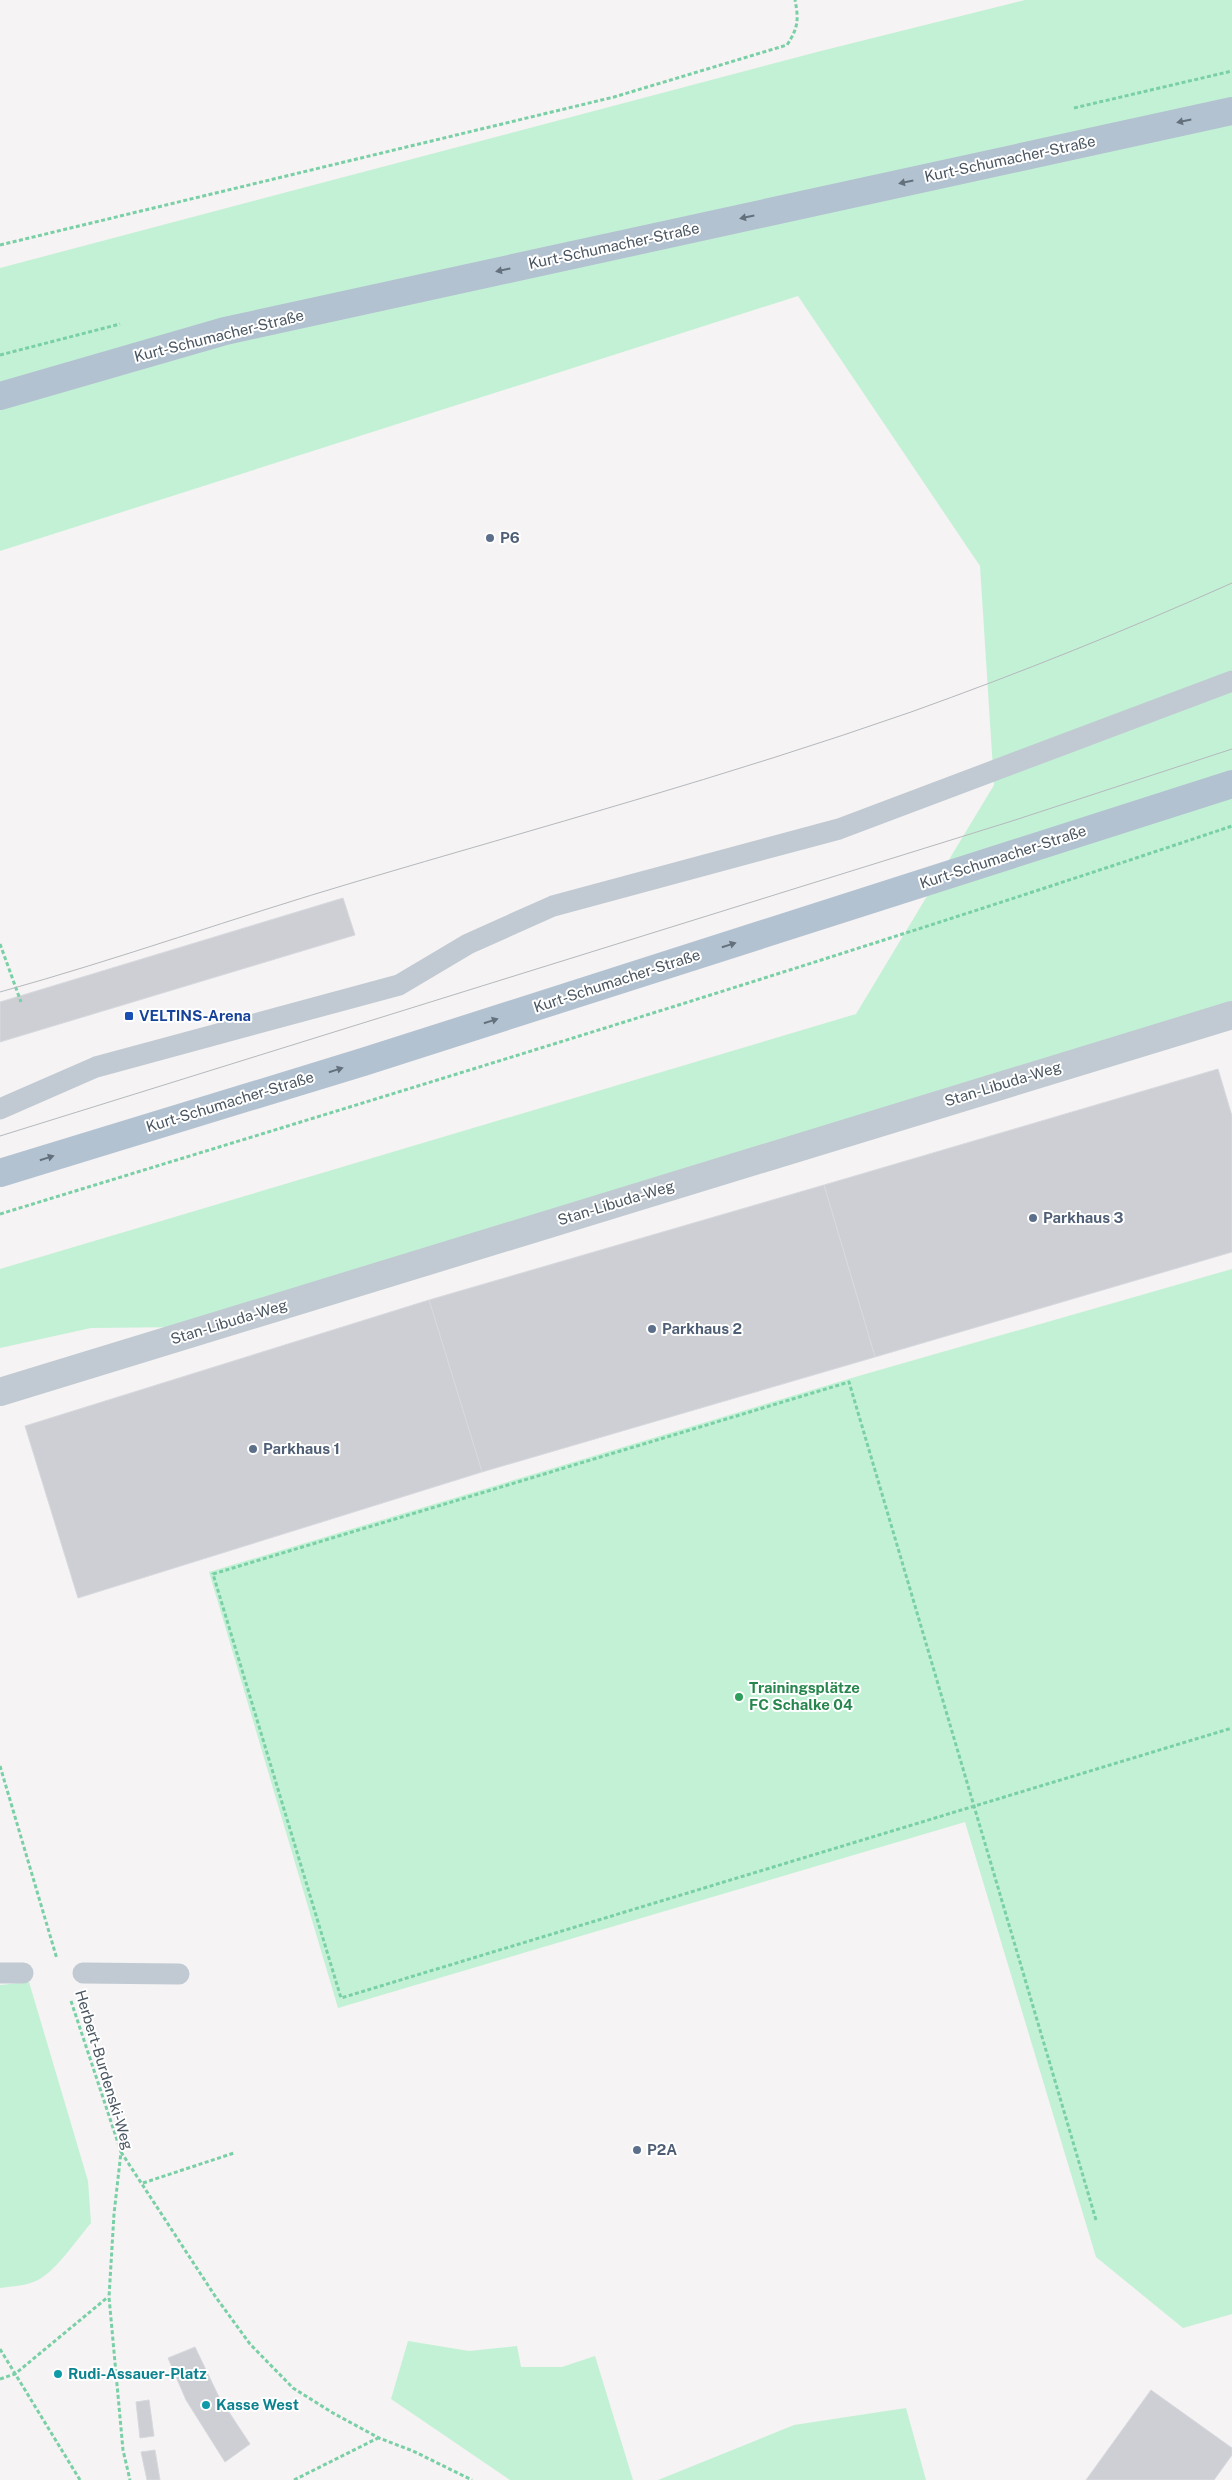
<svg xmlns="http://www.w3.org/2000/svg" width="1232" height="2480" viewBox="0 0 1232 2480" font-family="'Public Sans',sans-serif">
<rect width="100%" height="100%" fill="#f5f3f3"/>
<g fill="#c3f1d5">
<polygon points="1025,0 1232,0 1232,1011 186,1327 91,1328 0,1348 0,1269 856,1014 994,785 980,566 798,296 0,551 0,268 817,52"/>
<polygon points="1232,1269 1232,2314 1183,2328 1096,2257 965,1822 338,2008 209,1572 855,1377"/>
<path d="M29,1982l59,199 3,42c-14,16 -35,48 -53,57 -12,6 -25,6 -38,8v-303z"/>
<polygon points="408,2341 469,2351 517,2346 521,2367 562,2367 595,2356 633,2480 510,2480 391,2399"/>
<polygon points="906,2408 926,2480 658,2480 794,2425"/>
</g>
<g fill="#cdcfd5" stroke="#d7d9de">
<polygon points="343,898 355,935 0,1042 0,1002"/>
<polygon points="1218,1069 1232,1116 1232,1252 875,1357 824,1185"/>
<polygon points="824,1185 875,1357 482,1472 429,1300"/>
<polygon points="429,1300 482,1472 78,1598 25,1426"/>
<polygon points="195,2347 219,2397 250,2444 225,2462 186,2400 168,2358"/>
<polygon points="1151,2390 1232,2448 1232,2455 1214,2480 1086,2480"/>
<polygon points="149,2400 154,2436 140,2438 136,2402"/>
<polygon points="155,2450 160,2480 147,2480 141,2452"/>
</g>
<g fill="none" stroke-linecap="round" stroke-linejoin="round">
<g stroke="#7ad0a6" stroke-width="3" stroke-dasharray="4 2.5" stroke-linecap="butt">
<polyline points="1074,108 1232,71"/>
<path d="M0,245l614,-148 173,-52c11,-17 12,-25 8,-45"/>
<polyline points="0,355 120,324"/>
<polyline points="0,944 21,1002"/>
<path d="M0,1214c412,-126 824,-251 1232,-388"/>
<polyline points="0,1766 57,1959"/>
<polyline points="71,2001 121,2152 114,2214 109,2297 123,2450 130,2480"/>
<polyline points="121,2152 215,2296 250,2344 293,2388 333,2413 379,2438 413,2451 472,2480"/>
<polyline points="143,2183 234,2153"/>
<polyline points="1096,2220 849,1382 213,1574 341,1998 1232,1728"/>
<polyline points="0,2349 80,2480"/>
<polyline points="0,2379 15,2374 108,2297"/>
<polyline points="294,2480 378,2438"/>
</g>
<g stroke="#c1cad2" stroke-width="21">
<polyline points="0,1109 96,1067 399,985 468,944 553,906 839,829 1232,681"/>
<polyline points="0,1973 23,1973"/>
<polyline points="83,1973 179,1974"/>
</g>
<polyline stroke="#c1cad2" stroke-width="28" points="0,1392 1232,1015"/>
<g stroke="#b3c2d1" stroke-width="28">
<polyline points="0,396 225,331 1232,111"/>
<polyline points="0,1173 363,1062 1232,784"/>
</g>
<g stroke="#b5b8bd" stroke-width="1">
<path d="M0,992c119,-33 236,-75 355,-110 186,-55 373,-106 556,-170 109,-39 216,-82 321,-129"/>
<polyline points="0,1136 1012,821 1232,749"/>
</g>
</g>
<defs><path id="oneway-solid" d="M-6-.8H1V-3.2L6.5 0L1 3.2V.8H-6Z" transform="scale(1.25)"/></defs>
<g fill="#64717d">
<use href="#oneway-solid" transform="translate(1184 121) rotate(168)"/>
<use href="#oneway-solid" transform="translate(906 182) rotate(168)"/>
<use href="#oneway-solid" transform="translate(747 217) rotate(168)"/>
<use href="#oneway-solid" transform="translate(503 270) rotate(168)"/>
<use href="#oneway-solid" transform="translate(729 945) rotate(-18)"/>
<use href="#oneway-solid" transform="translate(491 1021) rotate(-18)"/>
<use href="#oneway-solid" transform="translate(336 1070) rotate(-17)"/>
<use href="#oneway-solid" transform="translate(47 1158) rotate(-17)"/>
</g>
<g fill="#5c6f8a" stroke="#fff" stroke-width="2">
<circle cx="490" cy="538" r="5"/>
<circle cx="1033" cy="1218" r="5"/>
<circle cx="652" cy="1329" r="5"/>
<circle cx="253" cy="1449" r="5"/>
<circle cx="637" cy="2150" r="5"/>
</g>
<rect fill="#1a4fb4" stroke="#fff" stroke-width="2" x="124" y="1011" width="10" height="10" rx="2.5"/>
<circle fill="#2e9e5b" stroke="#fff" stroke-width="2" cx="739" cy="1697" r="5"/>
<g fill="#0f9aa8" stroke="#fff" stroke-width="2">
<circle cx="58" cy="2374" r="5"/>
<circle cx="206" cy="2405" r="5"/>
</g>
<g text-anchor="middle" stroke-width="4" stroke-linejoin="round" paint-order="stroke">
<g font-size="15" fill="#4a5661" stroke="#fff">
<text transform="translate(1010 159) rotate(-12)" y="5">Kurt-Schumacher-Straße</text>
<text transform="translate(614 246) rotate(-12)" y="5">Kurt-Schumacher-Straße</text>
<text transform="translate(219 336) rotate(-14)" y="5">Kurt-Schumacher-Straße</text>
<text transform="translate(1003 857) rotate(-18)" y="5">Kurt-Schumacher-Straße</text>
<text transform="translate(617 981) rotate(-18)" y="5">Kurt-Schumacher-Straße</text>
<text transform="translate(1003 1084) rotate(-17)" y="5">Stan-Libuda-Weg</text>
<text transform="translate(230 1102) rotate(-17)" y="5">Kurt-Schumacher-Straße</text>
<text transform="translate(616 1203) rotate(-17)" y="5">Stan-Libuda-Weg</text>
<text transform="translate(229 1322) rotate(-17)" y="5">Stan-Libuda-Weg</text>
<text transform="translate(104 2070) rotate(73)" y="5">Herbert-Burdenski-Weg</text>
</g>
<g font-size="15" font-weight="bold" fill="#4e5e75" stroke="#fff" text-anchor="start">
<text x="500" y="543">P6</text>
<text x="1043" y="1223">Parkhaus 3</text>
<text x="662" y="1334">Parkhaus 2</text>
<text x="263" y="1454">Parkhaus 1</text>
<text x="647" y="2155">P2A</text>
</g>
<g font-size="15" font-weight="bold" fill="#164399" stroke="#fff" text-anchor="start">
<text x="139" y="1021">VELTINS-Arena</text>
</g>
<g font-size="15" font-weight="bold" fill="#27864d" stroke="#fff" text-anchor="start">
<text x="749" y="1693">Trainingsplätze<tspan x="749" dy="17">FC Schalke 04</tspan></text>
</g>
<g font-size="15" font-weight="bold" fill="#0d838f" stroke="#fff" text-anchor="start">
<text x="68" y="2379">Rudi-Assauer-Platz</text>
<text x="216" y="2410">Kasse West</text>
</g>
</g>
</svg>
